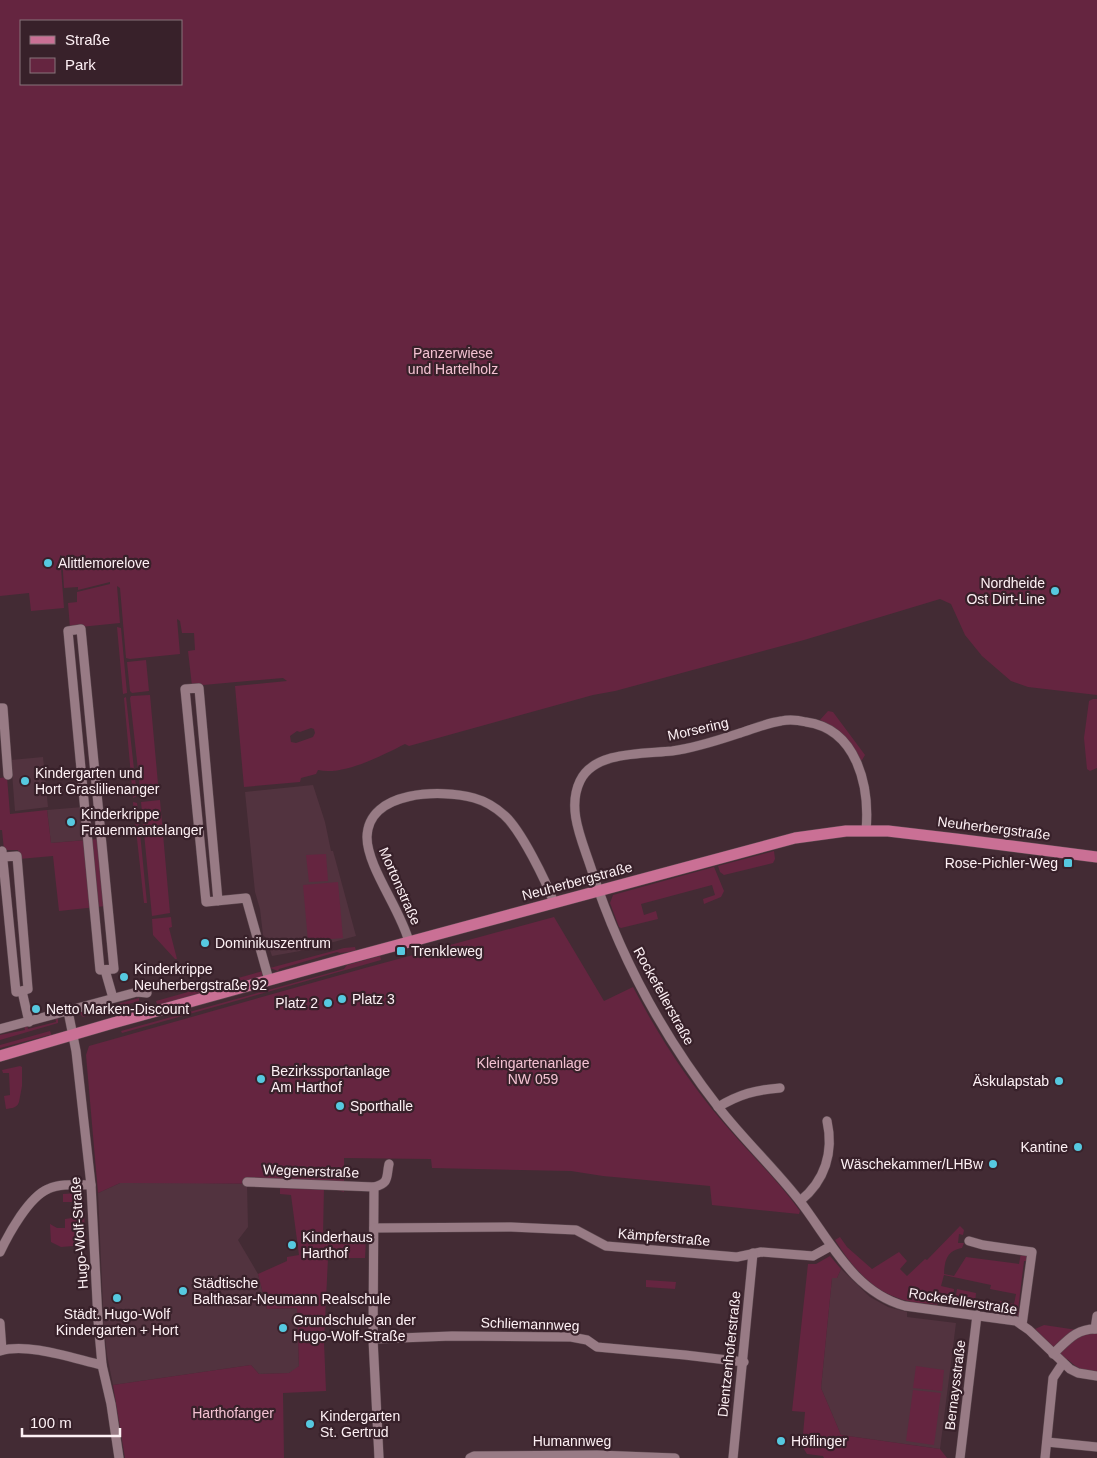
<svg xmlns="http://www.w3.org/2000/svg" width="1097" height="1458" viewBox="0 0 1097 1458" font-family="Arial,sans-serif">
<rect width="100%" height="100%" fill="#432b34"/>
<g fill="#52333f">
<polygon points="43,757 48,807 15,811 11,760"/>
<polygon points="313,785 325,822 331,851 333,851 356,936 300,951 272,956 266,938 263,935 260,909 255,892 245,792"/>
<polygon points="83,807 86,840 51,843 47,810"/>
<polygon points="158,1182 247,1184 248,1227 238,1240 258,1274 267,1309 297,1308 299,1366 295,1370 289,1373 259,1374 251,1365 113,1385 107,1355 104,1328 98,1193 120,1183"/>
<polygon points="841,1269 870,1297 888,1307 907,1312 907,1317 956,1323 940,1449 841,1435 821,1388 832,1278 837,1278"/>
</g>
<g fill="#652540" fill-rule="evenodd">
<path d="M0,0h1097v695l-69,-8 -17,-6 -29,-25 -17,-21 -14,-31 -11,-5 -136,41 -189,51 -22,4 -184,51 -4,-2c-24,12 -62,32 -87,26l-2,4 -15,4 -1,4 -56,5 -9,-101 52,-5 -4,-3 -91,8 -4,-35 7,-1 -1,-17h-12l-2,-12 -3,-2 3,35 -50,5 -4,-1 -6,-70 -3,-2 3,37 -50,5 -2,-25 9,-1v-10l33,-8v-2l-32,8v-3l-14,1 -2,-32 -2,-1 4,53 -33,3 -2,-18 -29,3zM21,21h160v63h-160zM311,728l3,1 1,4 -2,4 -17,6 -5,-1 -1,-6 7,-5 3,1z"/>
<polygon points="117,627 121,628 127,693 123,694"/>
<polygon points="146,660 149,691 132,693 130,691 127,662"/>
<polygon points="150,695 159,795 141,797 130,698 131,696"/>
<polygon points="126,697 137,796 133,798 124,698"/>
<polygon points="1093,699 1097,699 1097,768 1090,771 1087,769 1084,738 1089,701"/>
<path d="M828,711l5,1 32,43 -3,5 -2,1c-9,-20 -20,-32 -40,-41z"/>
<polygon points="7,777 10,814 47,810 51,843 99,839 106,906 59,911 53,856 19,859 18,850 4,850 2,830 0,830 0,778"/>
<polygon points="160,800 170,913 152,916 141,802"/>
<polygon points="133,802 137,803 147,903 144,903"/>
<polygon points="774,851 775,859 773,863 724,875 720,872 718,866"/>
<polygon points="326,854 328,881 309,882 306,855"/>
<polygon points="714,867 724,891 721,897 704,904 703,899 715,895 712,885 641,904 644,915 656,911 658,919 621,928 619,927 610,903 613,895"/>
<polygon points="338,882 343,938 308,941 303,885"/>
<polygon points="171,917 172,927 169,928 177,959 175,959 153,935 152,919"/>
<path d="M554,917l50,84 29,-14c25,48 54,93 89,134 26,31 55,58 78,90l-1,3 -87,-9 -2,-19 -107,-10 -32,-5 -139,-3 -1,-9 -87,-1v34l-20,-6 -1,51 43,1 -1,20h-37l-4,84 2,49 -43,2 1,65h-159l-12,-73 138,-20 8,9 30,-1 10,-7 -2,-58 -30,1 -9,-35 29,-13v-4l12,-2 -8,-60 -11,-1v-10l-152,-1h-8l-22,10 -12,-138 3,-9 276,-78z"/>
<polygon points="355,947 356,951 340,953 337,952 279,969 278,971 270,968 344,948"/>
<polygon points="380,956 381,960 122,1033 121,1031 344,969 347,965"/>
<polygon points="263,971 262,976 258,979 254,978 169,1004 157,1004 156,1001"/>
<polygon points="139,998 139,1001 83,1017 81,1015 79,1010 82,1010 84,1014 106,1007 106,1003 108,1002 110,1006"/>
<polygon points="55,1017 58,1017 58,1023 0,1040 0,1035 25,1030 24,1026 27,1025 28,1029 56,1022"/>
<polygon points="50,1031 52,1036 49,1035 0,1048 0,1045"/>
<path d="M20,1066l2,1v19l-3,16c-2,6 -7,6 -13,7l-2,-13 6,-1 -1,-22h-6l-1,-3z"/>
<polygon points="79,1193 83,1197 86,1245 61,1247 51,1242 50,1224 57,1228 65,1228 65,1219 72,1218 73,1202 63,1202 63,1194"/>
<path d="M960,1226l4,4 -1,5 -4,-1 -1,9h6l-2,5c-15,3 -17,11 -18,26l10,2 12,-19 53,7 2,-11 7,3 1,5h-5l-6,49 4,1 -3,7 -2,-2 1,-4 -9,-1 -1,3 -4,-1 -1,-5 -3,-1v-6l14,3 2,-10 -26,-5 1,-4 -47,-10 -3,11 13,3 -1,12 -11,-1 -5,5c-13,-2 -27,-2 -39,-7 -28,-9 -48,-34 -63,-58l5,-3 7,10 25,22 27,-17 8,9 -7,8 7,7 18,-17 2,1z"/>
<polygon points="830,1256 841,1269 837,1278 832,1278 821,1388 841,1435 940,1449 947,1458 824,1458 823,1456 807,1454 802,1446 805,1412 792,1411 808,1264 816,1264"/>
<polygon points="646,1280 676,1282 675,1289 646,1287"/>
<polygon points="957,1289 976,1293 975,1303 955,1301"/>
<path d="M1044,1325l53,8v40c-17,-3 -18,-4 -30,-14h-1l-31,-30z"/>
<polygon points="916,1366 944,1370 942,1391 913,1388"/>
<polygon points="913,1390 941,1393 934,1445 906,1441"/>
</g>
<g fill="none" stroke-linecap="round" stroke-linejoin="round">
<defs>
<g id="minor">
<polygon points="81,629 114,969 100,970 68,631"/>
<polyline points="0,708 3,708 8,775"/>
<path d="M866,831c4,-45 -9,-102 -60,-109 -8,-2 -17,-3 -25,-1 -15,2 -30,9 -44,13 -21,7 -43,14 -65,17 -29,3 -78,0 -92,30 -13,27 1,57 10,84 28,88 72,170 129,243 25,32 55,60 80,92 31,40 54,92 106,106l111,15 13,9 41,39 8,4 19,3"/>
<polyline points="2,851 16,992 22,991 29,1022"/>
<polyline points="3,857 17,856 28,989 22,991"/>
<polyline points="218,901 199,688 185,689 206,902 246,898 269,980"/>
<path d="M409,942c-8,-32 -42,-75 -42,-105 1,-47 75,-48 107,-39 11,3 21,9 30,17 17,15 42,66 50,88"/>
<polyline points="105,970 113,998"/>
<polyline points="68,1011 76,1051 91,1185 98,1320 102,1365 111,1404 119,1458"/>
<polyline points="0,1029 137,992 147,993"/>
<path d="M718,1107c22,-13 37,-17 62,-19"/>
<path d="M247,1182l127,5c16,-4 12,-10 15,-23"/>
<polyline points="374,1187 373,1339 379,1458"/>
<path d="M800,1201c25,-20 34,-49 27,-80"/>
<polyline points="374,1228 511,1227 576,1230 606,1246 737,1257 761,1252 813,1256 831,1246"/>
<polyline points="969,1241 983,1245 1032,1252 1022,1325"/>
<path d="M0,1252c9,-19 29,-55 48,-63 13,-6 29,-4 43,-4"/>
<polyline points="0,1323 2,1350"/>
<polyline points="1095,1329 1097,1316"/>
<polyline points="373,1339 452,1336 571,1337 587,1340 597,1347 685,1355 744,1362"/>
<path d="M0,1351c27,-9 75,8 102,14"/>
<path d="M1053,1354c14,-13 23,-26 44,-25"/>
<polyline points="1047,1442 1097,1447"/>
<polyline points="470,1458 474,1456 597,1455 675,1458"/>
<polyline points="733,1458 753,1253"/>
<polyline points="960,1458 977,1315"/>
<polyline points="1045,1458 1053,1378 1063,1363"/>
</g>
<polyline id="major" points="0,1056 113,1023 342,960 795,838 846,831 888,831 956,839 1097,857"/>
</defs>
<use href="#minor" stroke="#5c484f" stroke-width="10"/>
<use href="#major" stroke="#5c484f" stroke-width="12"/>
<use href="#minor" stroke="#987b85" stroke-width="9"/>
<use href="#major" stroke="#ca7095" stroke-width="11"/>
</g>
<g fill="#56c9e0" stroke="#38212a" stroke-width="2">
<circle cx="48" cy="563" r="5"/>
<circle cx="1055" cy="591" r="5"/>
<circle cx="25" cy="781" r="5"/>
<circle cx="71" cy="822" r="5"/>
<rect x="1063" y="858" width="10" height="10" rx="2.5"/>
<circle cx="205" cy="943" r="5"/>
<rect x="396" y="946" width="10" height="10" rx="2.5"/>
<circle cx="124" cy="977" r="5"/>
<circle cx="342" cy="999" r="5"/>
<circle cx="328" cy="1003" r="5"/>
<circle cx="36" cy="1009" r="5"/>
<circle cx="261" cy="1079" r="5"/>
<circle cx="1059" cy="1081" r="5"/>
<circle cx="340" cy="1106" r="5"/>
<circle cx="1078" cy="1147" r="5"/>
<circle cx="993" cy="1164" r="5"/>
<circle cx="292" cy="1245" r="5"/>
<circle cx="183" cy="1291" r="5"/>
<circle cx="117" cy="1298" r="5"/>
<circle cx="283" cy="1328" r="5"/>
<circle cx="310" cy="1424" r="5"/>
<circle cx="781" cy="1441" r="5"/>
</g>
<g text-anchor="middle" stroke-width="4.5" stroke-linejoin="round" paint-order="stroke">
<g font-size="14" fill="#f3c2d2" stroke="#38212a">
<text x="453" y="358">Panzerwiese<tspan x="453" dy="16">und Hartelholz</tspan></text>
<text x="533" y="1068">Kleingartenanlage<tspan x="533" dy="16">NW 059</tspan></text>
<text x="233" y="1418">Harthofanger</text>
</g>
<g font-size="14" fill="#fdf0f4" stroke="#38212a" text-anchor="start">
<text x="58" y="568">Alittlemorelove</text>
<text x="1045" y="588" text-anchor="end">Nordheide<tspan x="1045" dy="16">Ost Dirt-Line</tspan></text>
<text x="35" y="778">Kindergarten und<tspan x="35" dy="16">Hort Graslilienanger</tspan></text>
<text x="81" y="819">Kinderkrippe<tspan x="81" dy="16">Frauenmantelanger</tspan></text>
<text x="1058" y="868" text-anchor="end">Rose-Pichler-Weg</text>
<text x="215" y="948">Dominikuszentrum</text>
<text x="411" y="956">Trenkleweg</text>
<text x="134" y="974">Kinderkrippe<tspan x="134" dy="16">Neuherbergstraße 92</tspan></text>
<text x="352" y="1004">Platz 3</text>
<text x="318" y="1008" text-anchor="end">Platz 2</text>
<text x="46" y="1014">Netto Marken-Discount</text>
<text x="271" y="1076">Bezirkssportanlage<tspan x="271" dy="16">Am Harthof</tspan></text>
<text x="1049" y="1086" text-anchor="end">Äskulapstab</text>
<text x="350" y="1111">Sporthalle</text>
<text x="1068" y="1152" text-anchor="end">Kantine</text>
<text x="983" y="1169" text-anchor="end">Wäschekammer/LHBw</text>
<text x="302" y="1242">Kinderhaus<tspan x="302" dy="16">Harthof</tspan></text>
<text x="193" y="1288">Städtische<tspan x="193" dy="16">Balthasar-Neumann Realschule</tspan></text>
<text x="117" y="1319" text-anchor="middle">Städt. Hugo-Wolf<tspan x="117" dy="16">Kindergarten + Hort</tspan></text>
<text x="293" y="1325">Grundschule an der<tspan x="293" dy="16">Hugo-Wolf-Straße</tspan></text>
<text x="320" y="1421">Kindergarten<tspan x="320" dy="16">St. Gertrud</tspan></text>
<text x="791" y="1446">Höflinger</text>
</g>
<g font-size="14" fill="#fdf0f4" stroke="#38212a">
<text transform="translate(698 729) rotate(-13)" y="5">Morsering</text>
<text transform="translate(994 828) rotate(7)" y="5">Neuherbergstraße</text>
<text transform="translate(577 881) rotate(-15)" y="5">Neuherbergstraße</text>
<text transform="translate(400 886) rotate(66)" y="5">Mortonstraße</text>
<text transform="translate(664 996) rotate(61)" y="5">Rockefellerstraße</text>
<text transform="translate(311 1171) rotate(2)" y="5">Wegenerstraße</text>
<text transform="translate(79 1233) rotate(-94)" y="5">Hugo-Wolf-Straße</text>
<text transform="translate(664 1237) rotate(5)" y="5">Kämpferstraße</text>
<text transform="translate(963 1301) rotate(9)" y="5">Rockefellerstraße</text>
<text transform="translate(530 1324) rotate(2)" y="5">Schliemannweg</text>
<text transform="translate(729 1354) rotate(-84)" y="5">Dientzenhoferstraße</text>
<text transform="translate(955 1385) rotate(-83)" y="5">Bernaysstraße</text>
<text x="572" y="1446">Humannweg</text>
</g>
</g>
<rect x="20" y="20" width="162" height="65" fill="#38212a" stroke="#87747b"/>
<rect x="30" y="36" width="25" height="8" fill="#ca7095" stroke="#87747b"/>
<text x="65" y="45" font-size="15" fill="#fdf0f4">Straße</text>
<rect x="30" y="58" width="25" height="15" fill="#652540" stroke="#87747b"/>
<text x="65" y="70" font-size="15" fill="#fdf0f4">Park</text>
<path d="M22 1428v8h98v-8" fill="none" stroke="#fdf0f4" stroke-width="2.5"/>
<text x="30" y="1428" font-size="15" fill="#fdf0f4" stroke="#38212a" stroke-width="4" paint-order="stroke">100 m</text>
</svg>
